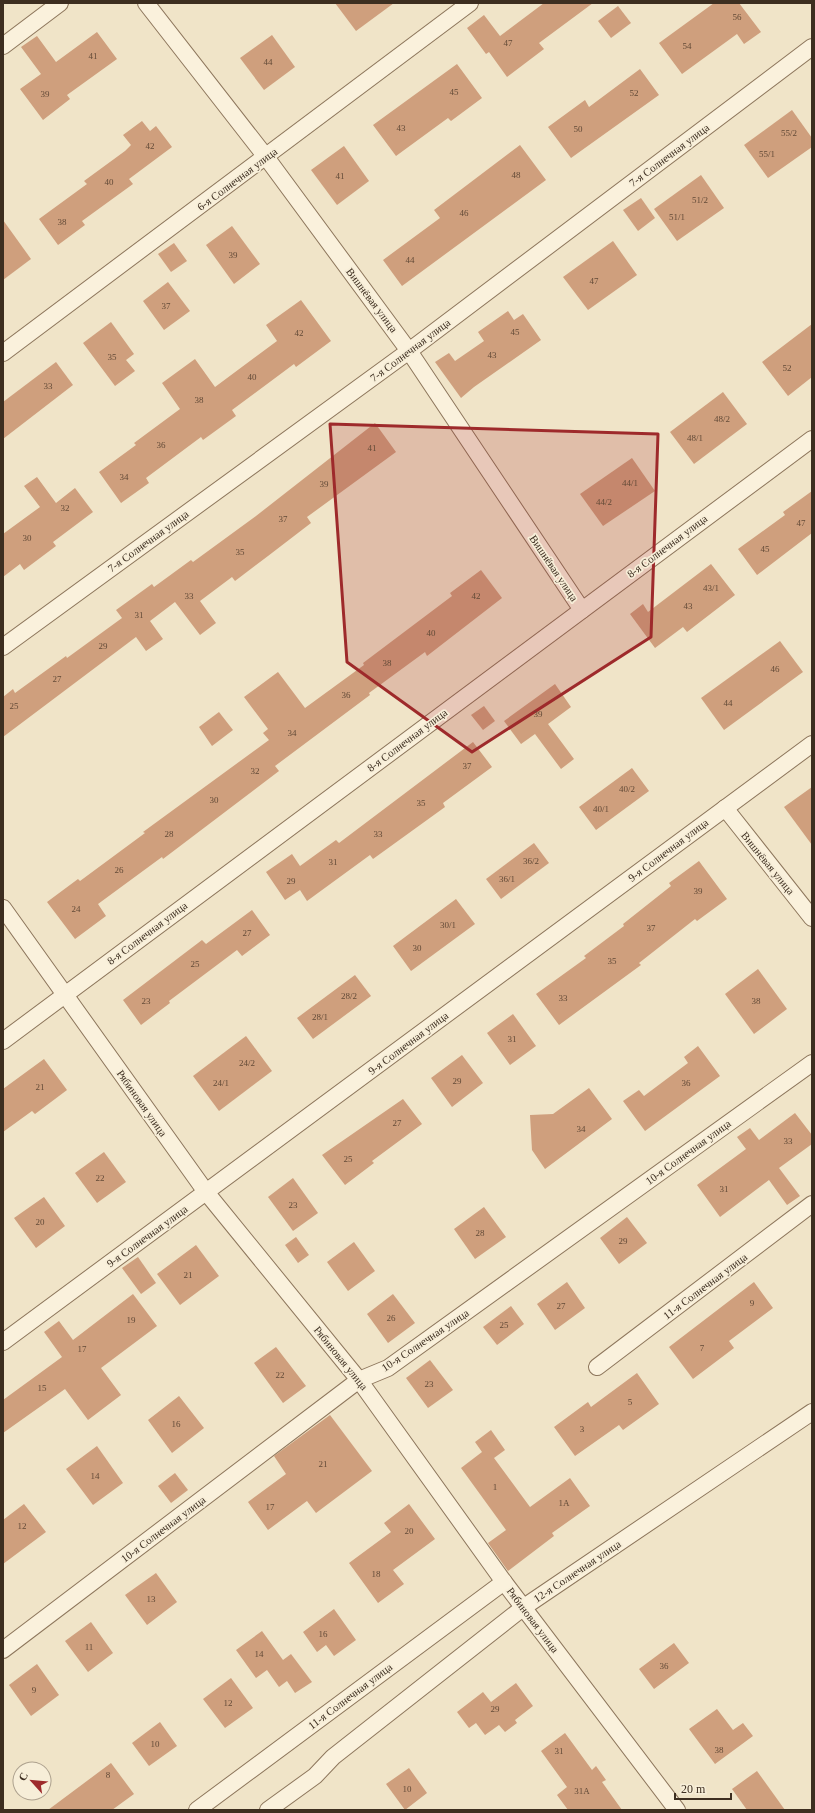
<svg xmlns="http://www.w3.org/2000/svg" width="815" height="1813" viewBox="0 0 815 1813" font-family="Georgia,serif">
<rect width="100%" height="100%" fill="#f0e4c8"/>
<g fill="#cf9f7d">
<polygon points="335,3 394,3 356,31"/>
<polygon points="544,3 593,3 539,43 544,49 507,77 489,52 486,54 467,28 484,15 500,36"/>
<polygon points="714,3 739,3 761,32 744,44 737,34 682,74 659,43"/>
<polygon points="618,6 631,23 611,38 598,21"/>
<polygon points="97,32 117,59 67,95 70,99 43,120 20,89 41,74 21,47 37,36 56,62"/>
<polygon points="272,35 295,67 264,90 240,58"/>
<polygon points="457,64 482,98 451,121 448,118 396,156 373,125"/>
<polygon points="640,69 659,95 571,158 548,127 585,100 589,107"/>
<polygon points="792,110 812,138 812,147 768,178 744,145"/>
<polygon points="142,121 150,131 156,126 172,147 129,179 133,184 82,221 85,225 58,245 39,219 87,184 84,181 125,151 131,145 123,135"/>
<polygon points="520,145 546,180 402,286 383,260 440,218 434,210"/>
<polygon points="344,146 369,181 337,205 311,170"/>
<polygon points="701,175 724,208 677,241 654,209"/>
<polygon points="641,198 655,218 638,231 623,210"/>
<polygon points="3,220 31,259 3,280"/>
<polygon points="232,226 260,264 234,284 206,245"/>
<polygon points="613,241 637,275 588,310 563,277"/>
<polygon points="174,243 187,261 171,272 158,254"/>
<polygon points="168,282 190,311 164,330 143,301"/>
<polygon points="301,300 331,341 296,367 294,364 232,410 236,416 203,440 201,437 146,478 149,483 121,503 99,472 136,445 134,443 180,409 162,383 195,359 215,387 277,341 266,325"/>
<polygon points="508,311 514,320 523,314 541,340 474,387 461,398 435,362 449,353 455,361 484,341 478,332"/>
<polygon points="111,322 134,354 126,360 135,371 115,386 83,343"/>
<polygon points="812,324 812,377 788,396 762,362"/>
<polygon points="56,362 73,385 3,439 3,402"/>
<polygon points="723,392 747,424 694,464 670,432"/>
<polygon points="375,423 396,452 307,517 311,523 268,556 235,581 232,577 200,601 216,623 200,635 175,602 150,621 163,639 146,651 136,637 3,737 3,697 13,689 15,693 66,656 67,658 122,618 116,610 152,584 154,587 191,560 193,562 256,516"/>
<polygon points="632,458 655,491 603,526 580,494"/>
<polygon points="37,477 56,503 75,488 93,512 53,542 56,546 24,570 20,564 3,577 3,534 40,507 24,486"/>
<polygon points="812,491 812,533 757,575 738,549 785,515 783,512"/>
<polygon points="711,564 735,595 687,632 683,627 655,648 630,614 643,604 648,612"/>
<polygon points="481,570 502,598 427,656 425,652 369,693 370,695 275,766 279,771 163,859 162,857 98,904 106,916 75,939 47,902 78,879 80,881 145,833 143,832 269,740 263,733 268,729 244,697 278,672 305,708 364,665 363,663 452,596 450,593"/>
<polygon points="780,641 803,672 724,730 701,698"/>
<polygon points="555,684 571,707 548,724 574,759 561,769 535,734 521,744 504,721"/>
<polygon points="484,706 495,721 483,730 471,715"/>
<polygon points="219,712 233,730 212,746 199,727"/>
<polygon points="473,742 492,767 443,803 445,807 373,859 370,855 307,901 300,890 285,900 266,872 292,854 300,866 336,840 339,843"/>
<polygon points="632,768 649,791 596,830 579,807"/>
<polygon points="812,787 812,845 784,807"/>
<polygon points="534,843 549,863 501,899 486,879"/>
<polygon points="699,861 727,899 697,921 695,919 639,963 641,965 559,1025 536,994 586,958 584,956 624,926 623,924 671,886 669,883"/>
<polygon points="456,899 475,924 411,971 393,946"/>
<polygon points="252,910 270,935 242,956 237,950 169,1001 170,1003 141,1025 123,1000 202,940 206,944"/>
<polygon points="758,969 787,1009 754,1034 725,994"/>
<polygon points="355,975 371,996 313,1039 297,1018"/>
<polygon points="513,1014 536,1046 510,1065 487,1033"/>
<polygon points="246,1036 272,1071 219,1111 193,1076"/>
<polygon points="698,1046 720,1076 645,1131 623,1101 639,1090 644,1096 688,1063 684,1057"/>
<polygon points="462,1055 483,1083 452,1107 431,1078"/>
<polygon points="44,1059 67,1090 35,1114 32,1111 3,1132 3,1089"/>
<polygon points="589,1088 612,1119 545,1169 532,1150 530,1115 553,1114"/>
<polygon points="403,1099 422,1124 372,1161 374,1163 345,1185 322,1155"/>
<polygon points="795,1113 812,1135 812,1144 779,1168 800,1196 787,1205 769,1180 720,1217 697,1185 746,1149 737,1137 750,1128 759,1140"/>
<polygon points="104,1152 126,1182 97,1203 75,1173"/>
<polygon points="293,1178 318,1213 293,1231 268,1197"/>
<polygon points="44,1197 65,1226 36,1248 14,1218"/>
<polygon points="484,1207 506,1237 475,1259 454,1229"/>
<polygon points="627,1217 647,1243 619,1264 600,1238"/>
<polygon points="296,1237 309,1255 298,1263 285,1245"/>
<polygon points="354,1242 375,1271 348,1291 327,1262"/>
<polygon points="196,1245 219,1276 180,1305 157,1274"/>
<polygon points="138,1257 156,1283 141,1294 122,1268"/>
<polygon points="567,1282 585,1308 555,1330 537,1304"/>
<polygon points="754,1282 773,1308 729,1341 734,1348 693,1379 669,1347"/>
<polygon points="133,1294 157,1326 101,1368 121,1395 88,1420 65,1389 3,1433 3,1400 62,1357 44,1332 59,1321 73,1340"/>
<polygon points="393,1294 415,1323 388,1343 367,1314"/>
<polygon points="511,1306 524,1324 497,1345 483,1327"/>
<polygon points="276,1347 306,1386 283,1403 254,1363"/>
<polygon points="430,1360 453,1390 428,1408 406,1378"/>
<polygon points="637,1373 659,1404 623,1430 619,1425 575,1456 554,1427 588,1402 591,1407"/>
<polygon points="179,1396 204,1428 172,1453 148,1420"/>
<polygon points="330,1415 372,1471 316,1513 307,1501 268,1530 248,1502 286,1474 274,1456"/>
<polygon points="491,1430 505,1450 494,1458 530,1507 570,1478 590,1506 552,1533 554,1536 508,1571 488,1543 506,1530 461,1468 482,1452 475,1442"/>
<polygon points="97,1446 123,1483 93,1505 66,1469"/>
<polygon points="175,1473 188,1490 171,1503 158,1486"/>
<polygon points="24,1504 46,1532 3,1564 3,1520"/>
<polygon points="409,1504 435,1539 393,1570 404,1584 378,1603 349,1563 391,1532 384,1523"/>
<polygon points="156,1573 177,1602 147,1625 125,1595"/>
<polygon points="334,1609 356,1640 334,1656 326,1645 317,1652 303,1632"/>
<polygon points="91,1622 113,1653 88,1672 65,1641"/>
<polygon points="262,1631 283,1660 291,1654 312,1682 295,1693 287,1681 279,1687 267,1670 256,1678 236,1650"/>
<polygon points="674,1643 689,1663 654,1689 639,1669"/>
<polygon points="37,1664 59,1695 31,1716 9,1685"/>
<polygon points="231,1678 253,1708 225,1728 203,1699"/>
<polygon points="516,1683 533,1706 515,1720 517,1723 505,1732 499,1725 485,1735 476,1723 469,1728 457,1712 483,1692 491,1702"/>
<polygon points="717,1709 733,1730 743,1723 753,1736 715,1764 689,1729"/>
<polygon points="160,1722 177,1746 149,1766 132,1743"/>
<polygon points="565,1733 592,1770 596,1766 606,1780 602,1782 622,1810 568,1810 557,1795 567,1787 541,1751"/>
<polygon points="111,1763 134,1794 112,1810 48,1810"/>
<polygon points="409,1768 427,1793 405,1810 386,1784"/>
<polygon points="757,1771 785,1810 747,1810 732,1789"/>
</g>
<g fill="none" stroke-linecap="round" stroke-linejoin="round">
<defs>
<g id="minor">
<polyline points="146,3 266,157 409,351 582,610"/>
<polyline points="3,46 60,3"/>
<polyline points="3,353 470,3"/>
<polyline points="3,647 409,351 812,47"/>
<polyline points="725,808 812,918"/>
<polyline points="3,908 206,1192 359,1380 504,1582 677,1810"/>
<polyline points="3,1041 812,439"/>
<polyline points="3,1342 812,744"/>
<polyline points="597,1367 812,1204"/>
<polyline points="3,1650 359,1380 388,1368 812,1063"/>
<polyline points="197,1810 504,1582"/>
<polyline points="268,1810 315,1776 333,1757 524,1607 812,1412"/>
</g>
</defs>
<use href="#minor" stroke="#8d765c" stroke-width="18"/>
<use href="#minor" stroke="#faf1dc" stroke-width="16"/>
</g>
<path fill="#9e2a2b" fill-opacity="0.2" stroke="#9e2a2b" stroke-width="3" stroke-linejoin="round" d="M330,424l328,10 -7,203 -179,115 -125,-90z"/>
<g text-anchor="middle" stroke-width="3.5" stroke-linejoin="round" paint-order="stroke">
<g font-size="9" fill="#624a37">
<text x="737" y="20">56</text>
<text x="508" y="46">47</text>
<text x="687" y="49">54</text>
<text x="93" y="59">41</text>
<text x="268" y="65">44</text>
<text x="454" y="95">45</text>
<text x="634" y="96">52</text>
<text x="45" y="97">39</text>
<text x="401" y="131">43</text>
<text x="578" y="132">50</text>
<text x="789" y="136">55/2</text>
<text x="150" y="149">42</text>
<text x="767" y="157">55/1</text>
<text x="516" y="178">48</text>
<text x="340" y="179">41</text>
<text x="109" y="185">40</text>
<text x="700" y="203">51/2</text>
<text x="464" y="216">46</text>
<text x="677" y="220">51/1</text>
<text x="62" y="225">38</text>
<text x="233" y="258">39</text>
<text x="410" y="263">44</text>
<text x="594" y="284">47</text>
<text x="166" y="309">37</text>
<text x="515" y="335">45</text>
<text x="299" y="336">42</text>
<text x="492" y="358">43</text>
<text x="112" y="360">35</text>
<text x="787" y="371">52</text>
<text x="252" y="380">40</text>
<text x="48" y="389">33</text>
<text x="199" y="403">38</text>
<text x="722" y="422">48/2</text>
<text x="695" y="441">48/1</text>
<text x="161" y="448">36</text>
<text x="372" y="451">41</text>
<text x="124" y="480">34</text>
<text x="630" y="486">44/1</text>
<text x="324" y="487">39</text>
<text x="604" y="505">44/2</text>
<text x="65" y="511">32</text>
<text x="283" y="522">37</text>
<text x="801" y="526">47</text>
<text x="27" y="541">30</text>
<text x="765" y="552">45</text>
<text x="240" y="555">35</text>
<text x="711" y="591">43/1</text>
<text x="189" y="599">33</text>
<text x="476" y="599">42</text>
<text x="688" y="609">43</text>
<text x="139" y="618">31</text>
<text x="431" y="636">40</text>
<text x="103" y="649">29</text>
<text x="387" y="666">38</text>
<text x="775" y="672">46</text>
<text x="57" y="682">27</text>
<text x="346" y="698">36</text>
<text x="728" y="706">44</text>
<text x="14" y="709">25</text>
<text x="538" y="717">39</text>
<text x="292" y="736">34</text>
<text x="467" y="769">37</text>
<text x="255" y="774">32</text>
<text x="627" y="792">40/2</text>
<text x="214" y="803">30</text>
<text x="421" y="806">35</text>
<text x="601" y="812">40/1</text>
<text x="169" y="837">28</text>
<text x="378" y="837">33</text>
<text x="531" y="864">36/2</text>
<text x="333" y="865">31</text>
<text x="119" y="873">26</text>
<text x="507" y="882">36/1</text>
<text x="291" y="884">29</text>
<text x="698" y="894">39</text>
<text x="76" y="912">24</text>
<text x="448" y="928">30/1</text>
<text x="651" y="931">37</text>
<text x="247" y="936">27</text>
<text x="417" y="951">30</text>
<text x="612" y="964">35</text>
<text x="195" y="967">25</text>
<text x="349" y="999">28/2</text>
<text x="563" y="1001">33</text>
<text x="146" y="1004">23</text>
<text x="756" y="1004">38</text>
<text x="320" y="1020">28/1</text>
<text x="512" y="1042">31</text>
<text x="247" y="1066">24/2</text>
<text x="457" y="1084">29</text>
<text x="221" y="1086">24/1</text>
<text x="686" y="1086">36</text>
<text x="40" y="1090">21</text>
<text x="397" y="1126">27</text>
<text x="581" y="1132">34</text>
<text x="788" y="1144">33</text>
<text x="348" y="1162">25</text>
<text x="100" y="1181">22</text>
<text x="724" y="1192">31</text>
<text x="293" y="1208">23</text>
<text x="40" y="1225">20</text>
<text x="480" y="1236">28</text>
<text x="623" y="1244">29</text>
<text x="188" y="1278">21</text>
<text x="752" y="1306">9</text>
<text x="561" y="1309">27</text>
<text x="391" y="1321">26</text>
<text x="131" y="1323">19</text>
<text x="504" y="1328">25</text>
<text x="702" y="1351">7</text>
<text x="82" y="1352">17</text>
<text x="280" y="1378">22</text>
<text x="429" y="1387">23</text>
<text x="42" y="1391">15</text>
<text x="630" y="1405">5</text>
<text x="176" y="1427">16</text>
<text x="582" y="1432">3</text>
<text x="323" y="1467">21</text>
<text x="95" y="1479">14</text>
<text x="495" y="1490">1</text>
<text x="564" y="1506">1А</text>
<text x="270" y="1510">17</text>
<text x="22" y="1529">12</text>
<text x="409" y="1534">20</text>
<text x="376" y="1577">18</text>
<text x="151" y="1602">13</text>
<text x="323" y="1637">16</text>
<text x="89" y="1650">11</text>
<text x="259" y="1657">14</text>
<text x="664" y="1669">36</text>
<text x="34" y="1693">9</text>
<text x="228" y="1706">12</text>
<text x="495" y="1712">29</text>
<text x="155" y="1747">10</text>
<text x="719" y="1753">38</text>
<text x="559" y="1754">31</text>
<text x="108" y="1778">8</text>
<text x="407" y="1792">10</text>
<text x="582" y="1794">31А</text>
</g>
<g font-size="11" fill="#3d2e20" stroke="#f7eed8">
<text transform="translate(669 155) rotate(-37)" y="4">7-я Солнечная улица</text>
<text transform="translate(237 179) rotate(-37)" y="4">6-я Солнечная улица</text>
<text transform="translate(372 300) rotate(53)" y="4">Вишнёвая улица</text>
<text transform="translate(410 350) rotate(-37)" y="4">7-я Солнечная улица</text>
<text transform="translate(148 541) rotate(-36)" y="4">7-я Солнечная улица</text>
<text transform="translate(667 546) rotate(-37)" y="4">8-я Солнечная улица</text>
<text transform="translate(554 568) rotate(56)" y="4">Вишнёвая улица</text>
<text transform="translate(407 740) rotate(-37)" y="4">8-я Солнечная улица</text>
<text transform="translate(668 850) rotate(-37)" y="4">9-я Солнечная улица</text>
<text transform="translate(768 863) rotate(51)" y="4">Вишнёвая улица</text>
<text transform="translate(147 933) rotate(-37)" y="4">8-я Солнечная улица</text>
<text transform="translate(408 1043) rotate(-37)" y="4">9-я Солнечная улица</text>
<text transform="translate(142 1103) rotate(55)" y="4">Рябиновая улица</text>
<text transform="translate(688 1152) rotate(-36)" y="4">10-я Солнечная улица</text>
<text transform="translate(147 1236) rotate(-36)" y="4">9-я Солнечная улица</text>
<text transform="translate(705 1286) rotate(-37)" y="4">11-я Солнечная улица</text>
<text transform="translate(425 1340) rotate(-34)" y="4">10-я Солнечная улица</text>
<text transform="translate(341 1358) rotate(51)" y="4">Рябиновая улица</text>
<text transform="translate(163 1529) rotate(-37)" y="4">10-я Солнечная улица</text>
<text transform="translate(577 1571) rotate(-34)" y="4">12-я Солнечная улица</text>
<text transform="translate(533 1620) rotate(53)" y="4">Рябиновая улица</text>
<text transform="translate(350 1696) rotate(-37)" y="4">11-я Солнечная улица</text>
</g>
</g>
<rect width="815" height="1813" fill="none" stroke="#3d2e20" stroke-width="8"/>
<g transform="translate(32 1781) rotate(297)"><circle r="19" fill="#f7eed8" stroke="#ada18e"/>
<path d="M0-3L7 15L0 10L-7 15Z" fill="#9e2a2b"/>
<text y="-6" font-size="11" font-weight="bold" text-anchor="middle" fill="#3d2e20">С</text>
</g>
<path d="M675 1793v6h56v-6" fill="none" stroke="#3d2e20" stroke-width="2"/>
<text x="681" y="1793" font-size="12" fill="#3d2e20" stroke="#f7eed8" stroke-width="3" paint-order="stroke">20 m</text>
</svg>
